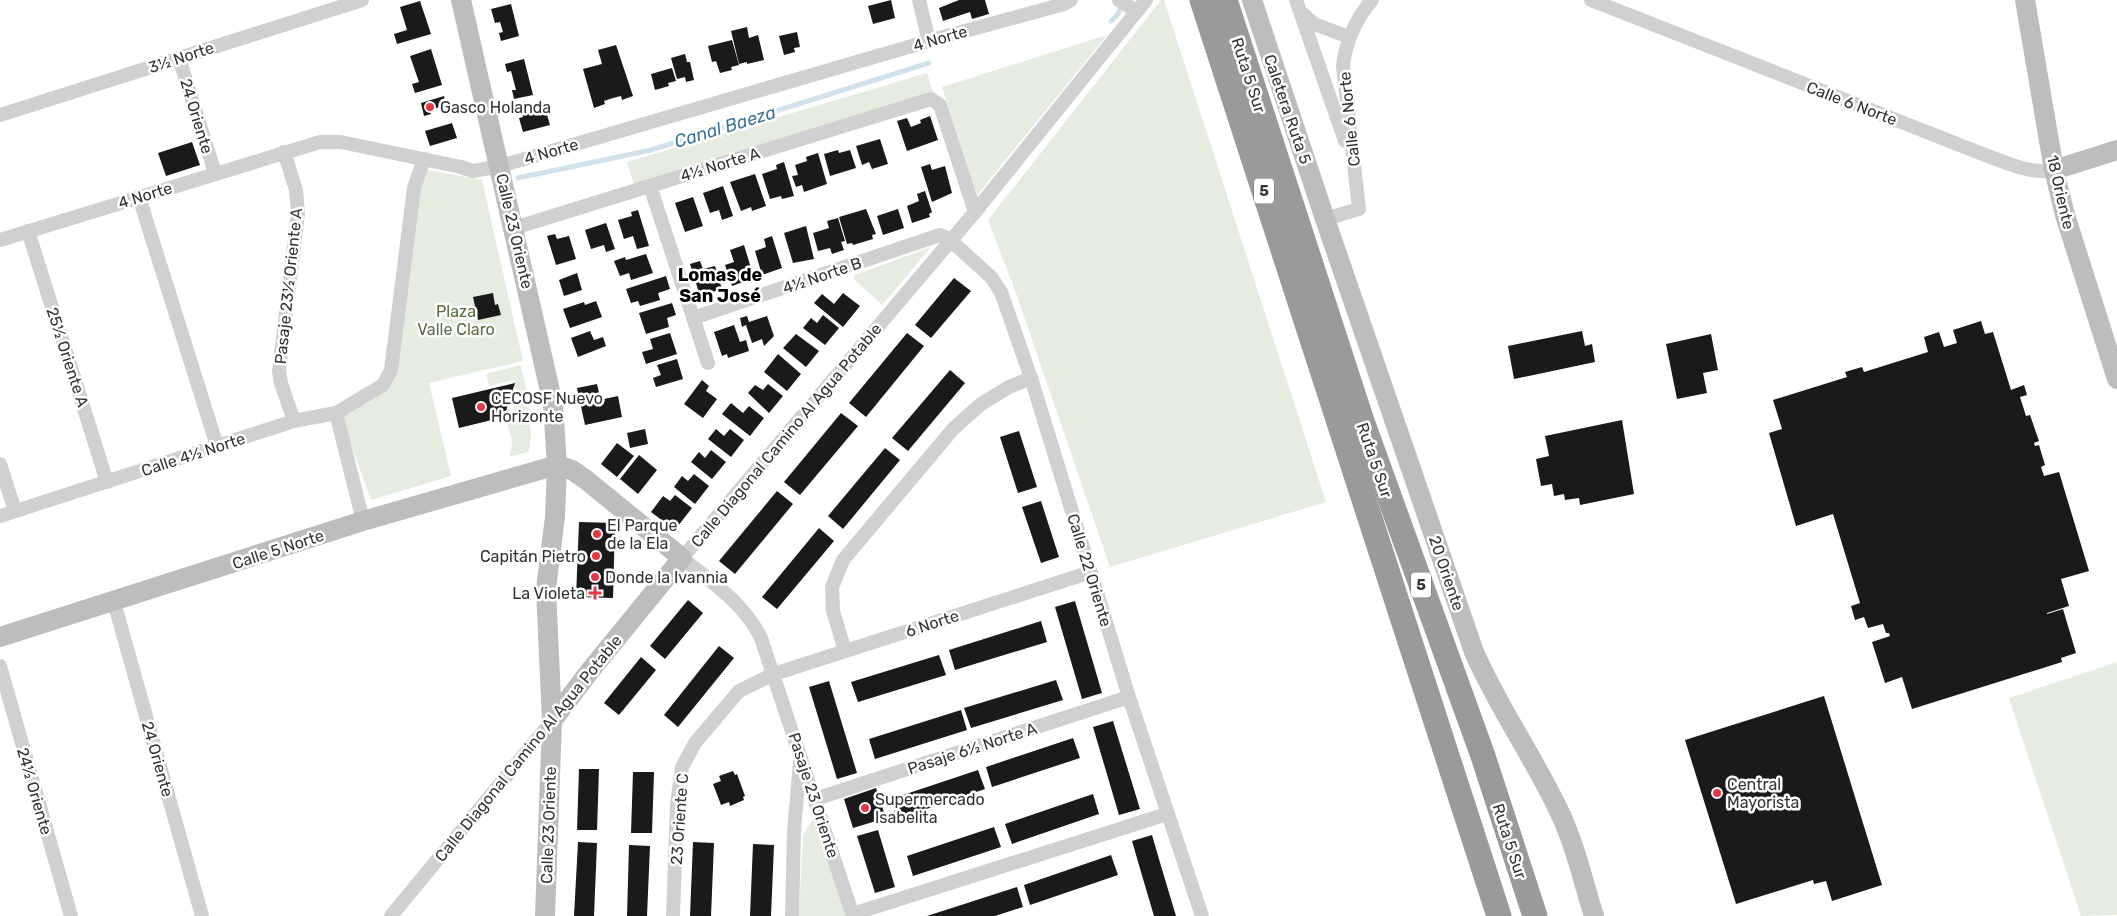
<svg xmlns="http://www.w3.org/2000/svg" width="2117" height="916" viewBox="0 0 2117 916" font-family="Rubik,sans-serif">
<rect width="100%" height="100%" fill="#fff"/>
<g fill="#e6ecdf">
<polygon points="1161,0 1164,0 1326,502 1110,567 1016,293 988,220"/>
<polygon points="1107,35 977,195 942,87"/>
<polygon points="927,73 933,92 634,185 627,162"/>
<polygon points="424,169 482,180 523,361 429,383 451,476 371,500 339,411 385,386 413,221"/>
<polygon points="931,247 882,305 854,279 855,275"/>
<polygon points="521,365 527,393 516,395 513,380 489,386 486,374"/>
<path d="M528,399l3,34 -2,19 -21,5c8,-13 2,-24 -2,-37l9,-2 -2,-16z"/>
<polygon points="2117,662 2117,915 2081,916 2009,698"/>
<polygon points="816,813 846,916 799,916 803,836"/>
</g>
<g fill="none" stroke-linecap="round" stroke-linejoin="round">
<g stroke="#cfe2ee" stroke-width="5">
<polyline points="1111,21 1118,14 1123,3"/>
<polyline points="518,178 651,150 929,63"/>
</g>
</g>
<g fill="#1a1a1a">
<polygon points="891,0 895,18 873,24 868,6"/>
<polygon points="959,0 985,0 989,14 972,19 970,12 943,21 939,8"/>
<polygon points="420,1 431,34 397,44 394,34 407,30 400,7"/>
<polygon points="511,4 519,36 501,41 499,33 503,32 500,22 495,23 491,9"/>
<polygon points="747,27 749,38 758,35 764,60 747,64 747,62 739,64 731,31"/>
<polygon points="797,32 800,47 794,48 795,52 784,55 779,36"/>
<polygon points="732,40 739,65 731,67 732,70 720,73 716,61 712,62 708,46"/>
<polygon points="616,45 633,96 622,100 621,96 613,98 604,101 605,104 594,108 583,69 602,64 598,50"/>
<polygon points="431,49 442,85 415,93 412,84 419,82 410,56"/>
<polygon points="685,54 687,62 690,62 694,80 686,82 685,77 677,79 671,58"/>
<polygon points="524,59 533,95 514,99 512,90 516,90 511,71 507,72 505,64"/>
<polygon points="672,68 676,81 668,83 669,86 655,90 651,74"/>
<polygon points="444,96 446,105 430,110 431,114 424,116 421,103"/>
<polygon points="543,101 550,125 523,132 519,118 523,117 520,107"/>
<polygon points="930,116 938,140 907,151 897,121 907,118 911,127 921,123 920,120"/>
<polygon points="452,123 457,138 430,146 425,131"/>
<polygon points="880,139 888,164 872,169 869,162 862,165 856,146"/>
<polygon points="192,142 200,165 166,176 158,153"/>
<polygon points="838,150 839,153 850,150 856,168 830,176 824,154"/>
<polygon points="818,153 827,184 804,192 802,185 796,187 792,176 798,175 795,165 807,161 806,157"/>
<polygon points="784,162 794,196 782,199 781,196 770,199 762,174 777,169 776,165"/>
<polygon points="930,164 932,170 945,166 952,193 932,202 921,167"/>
<polygon points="755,174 766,206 752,211 751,207 741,211 730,182"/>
<polygon points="723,186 733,216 722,220 719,210 710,213 703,193"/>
<polygon points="925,191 932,212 929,214 930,217 912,223 907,206 919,201 917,194"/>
<polygon points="693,197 703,226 685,232 675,203"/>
<polygon points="866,209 876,234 872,235 873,239 853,245 852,243 847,244 839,217"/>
<polygon points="898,209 904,228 883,235 877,216"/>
<polygon points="638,210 649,246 637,249 633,236 624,239 618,220 632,216 631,212"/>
<polygon points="838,218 845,241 841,242 844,250 832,254 830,248 818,251 813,233 829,228 827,221"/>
<polygon points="606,223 615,249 606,252 604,245 591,249 585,230"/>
<polygon points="806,226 814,259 793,263 784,233"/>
<polygon points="555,234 557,239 569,236 576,259 556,265 547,236"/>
<polygon points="772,236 782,268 762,275 755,251 766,247 764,239"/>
<polygon points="744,245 754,278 732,286 725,265 734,262 730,250"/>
<polygon points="646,254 653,273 631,280 629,273 620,276 614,261 625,257 626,260"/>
<polygon points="700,261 703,269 715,266 722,289 700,296 690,264"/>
<polygon points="577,273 582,290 564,296 559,280"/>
<polygon points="666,276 670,289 658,293 660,300 640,306 638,301 631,303 626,289"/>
<polygon points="954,278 971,291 931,338 915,325"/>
<polygon points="493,293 495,305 498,304 501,315 478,320 473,297"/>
<polygon points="843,293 860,306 843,327 814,303 822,294 834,304"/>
<polygon points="596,301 602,317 570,328 563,309 584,302 585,305"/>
<polygon points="672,303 676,315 667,318 669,327 646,334 639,313"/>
<polygon points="823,315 839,328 825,345 803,328 811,318 817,323"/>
<polygon points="747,316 749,322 767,316 774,336 764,346 762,339 752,343 746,325 742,327 740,318"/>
<polygon points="1981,321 1985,334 1993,332 2011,390 2024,385 2027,395 2020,397 2026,416 2030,415 2039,441 2034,443 2035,446 2039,445 2045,465 2041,467 2044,476 2059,472 2089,571 2061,579 2069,606 2047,613 2047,614 2063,609 2076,653 2061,658 2062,662 1912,709 1902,677 1885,683 1872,642 1890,636 1889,633 1886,633 1883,624 1868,628 1864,617 1855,620 1851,606 1860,603 1833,514 1796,526 1769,433 1782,429 1773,400 1847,377 1845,372 1862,367 1864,372 1928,352 1924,337 1939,332 1944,347 1957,343 1953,330"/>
<polygon points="734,325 740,342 746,340 749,351 728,358 727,354 722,356 714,332"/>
<polygon points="590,331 594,340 603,337 606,346 578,357 571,338"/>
<polygon points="1582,331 1585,346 1592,344 1595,362 1514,379 1508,346"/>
<polygon points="670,333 677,354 646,364 642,352 653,349 650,339"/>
<polygon points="907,333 924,346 866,417 849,403"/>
<polygon points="796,334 819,351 806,367 783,348"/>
<polygon points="1711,334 1718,370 1703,373 1707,393 1677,399 1666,344"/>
<polygon points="778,354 801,374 787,391 764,372"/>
<polygon points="677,359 683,379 656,387 653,378 661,375 657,365"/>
<polygon points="950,370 965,383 908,451 892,438"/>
<polygon points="702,380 709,386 706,391 717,399 703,418 684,404"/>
<polygon points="515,383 504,417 459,428 452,398"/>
<polygon points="597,384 600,397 603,396 604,399 618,396 622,417 585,425 577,388"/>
<polygon points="768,384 783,396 769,413 748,393 755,385 763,390"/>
<polygon points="731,403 743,413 749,406 764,418 750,436 722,414"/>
<polygon points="841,413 858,426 800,495 784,482"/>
<polygon points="1622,420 1634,494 1580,505 1579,498 1565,500 1564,494 1554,496 1552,484 1541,486 1536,459 1549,456 1545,436"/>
<polygon points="645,429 648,444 630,448 627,433"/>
<polygon points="716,429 724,436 730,429 744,440 731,457 708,439"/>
<polygon points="1019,431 1037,487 1018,493 1000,437"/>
<polygon points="617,443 634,456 617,477 601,464"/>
<polygon points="885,448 900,460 843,529 828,516"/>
<polygon points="711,450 726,462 712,479 691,462 699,452 705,458"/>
<polygon points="639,455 657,470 638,494 620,479"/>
<polygon points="694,474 709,486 695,504 674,487 682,476 688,481"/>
<polygon points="777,491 793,504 735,574 719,561"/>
<polygon points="675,495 692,508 678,526 674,523 671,527 651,512 663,496 670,501"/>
<polygon points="1041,501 1059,557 1041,563 1022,507"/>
<polygon points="579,522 615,523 613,598 576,597"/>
<polygon points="819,528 834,541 777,609 762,597"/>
<polygon points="688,600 703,613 665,659 650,646"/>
<polygon points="1075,601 1102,693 1082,699 1055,607"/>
<polygon points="1041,621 1047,642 955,670 949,650"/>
<polygon points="719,646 734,658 678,727 664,715"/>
<polygon points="939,655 946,675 858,702 851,682"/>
<polygon points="641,657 656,670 619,715 604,703"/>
<polygon points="1056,680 1063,700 971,728 964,708"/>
<polygon points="829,681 857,773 837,779 809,687"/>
<polygon points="1824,696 1882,885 1832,901 1826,881 1814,884 1813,880 1736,904 1685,740"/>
<polygon points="961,710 967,730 875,759 869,739"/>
<polygon points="1113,721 1140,809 1119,815 1093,727"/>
<polygon points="1073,738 1080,758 992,787 986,767"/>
<polygon points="579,769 599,769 597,830 577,830"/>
<polygon points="978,770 985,789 897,819 891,799"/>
<polygon points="733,771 735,775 737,774 745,796 743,797 744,800 730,806 729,802 721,805 713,784 721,781 719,776"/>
<polygon points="633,772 654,772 652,833 631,833"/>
<polygon points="876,788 886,818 853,828 844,799"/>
<polygon points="1093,794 1099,814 1012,844 1005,824"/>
<polygon points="994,827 1001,847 913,876 907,856"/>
<polygon points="878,830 895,887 875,893 857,836"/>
<polygon points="1152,835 1161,866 1176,916 1154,916 1141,872 1132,841"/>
<polygon points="578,842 597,843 594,916 574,916"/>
<polygon points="693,842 714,843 711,916 690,916"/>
<polygon points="753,844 774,845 771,916 750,916"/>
<polygon points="629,845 650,846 647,916 627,916"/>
<polygon points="1111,855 1118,875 1030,905 1024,885"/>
<polygon points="1017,887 1023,907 995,916 927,916"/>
</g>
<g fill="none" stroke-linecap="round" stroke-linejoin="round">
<g stroke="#d0d0d0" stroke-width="14">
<polyline points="919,0 929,41"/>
<polyline points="1119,0 1136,11"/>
<polyline points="1296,0 1345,141"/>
<path d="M1591,0l389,153c23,8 49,22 74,17"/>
<polyline points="1302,13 1314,24 1349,37"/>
<polyline points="179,58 215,173"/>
<polyline points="0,115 362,0"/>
<polyline points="284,152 296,190 298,213 279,371 281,383 294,421"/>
<polyline points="650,186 708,363"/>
<polyline points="139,197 217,446"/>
<path d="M1325,219l34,-10 -16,-143c3,-26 12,-46 29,-66"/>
<polyline points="514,228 931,99 940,105 975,212"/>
<polyline points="28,231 107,482"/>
<polyline points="0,240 320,142 341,142 461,167 473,171 500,166 929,41 1064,4 1071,0"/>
<polyline points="693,318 940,235 948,238 991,277 1001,292 1031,378 1129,697 1202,916"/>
<polyline points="336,413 363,521"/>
<polyline points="0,464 15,511"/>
<polyline points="0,516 294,421 336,413 383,385 391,370 414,188 424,159"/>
<polyline points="114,602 202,916"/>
<polyline points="845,651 833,611 832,587 843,560 954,428 981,404 1009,387 1031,378"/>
<polyline points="0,666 71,916"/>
<polyline points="815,799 1129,697"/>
<polyline points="853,914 1167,814"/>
<polyline points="391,916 552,721"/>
<polyline points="673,916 677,804 682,767 695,743 739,691 774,674 1091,572"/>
<polyline points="792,916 794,831 800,761"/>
<path d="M853,916l-92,-278c-17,-35 -50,-56 -79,-80l293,-346 171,-212"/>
</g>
<g stroke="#bdbdbd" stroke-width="20">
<polyline points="461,0 553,404 557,465 555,517 546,589 552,721 545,916"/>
<path d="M1252,0l73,219 149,433c24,55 59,104 85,159 16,33 24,70 35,105"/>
<polyline points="2025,0 2054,170 2065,215 2117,379"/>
<polyline points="2054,170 2117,150"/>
<polyline points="0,637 363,521 557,465"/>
<polyline points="552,721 589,672 682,558 585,479 572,470 557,465"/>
</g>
<g stroke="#9a9a9a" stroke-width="25">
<polyline points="1202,0 1499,916"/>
<polyline points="1225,0 1362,421 1483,756 1535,916"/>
</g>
</g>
<g fill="#e63946" stroke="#fff" stroke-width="2">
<circle cx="430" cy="107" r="5"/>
<circle cx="481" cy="407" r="5"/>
<circle cx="597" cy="534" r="5"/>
<circle cx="596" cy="556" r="5"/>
<circle cx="595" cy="577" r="5"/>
<path d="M592.5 585.5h5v5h5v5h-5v5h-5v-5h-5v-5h5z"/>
<circle cx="1717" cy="793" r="5"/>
<circle cx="865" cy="808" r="5"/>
</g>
<g text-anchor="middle" stroke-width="5" stroke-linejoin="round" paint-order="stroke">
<g fill="#fff" stroke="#707070" stroke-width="1">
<rect x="1254" y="178.5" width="20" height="25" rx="4"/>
<rect x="1411" y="572.5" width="20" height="25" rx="4"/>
</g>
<g font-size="15" font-weight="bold" fill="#333">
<text x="1264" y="196">5</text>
<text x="1421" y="590">5</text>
</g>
<g font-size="16" fill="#333" stroke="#fff">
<text transform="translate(940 38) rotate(-16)" y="6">4 Norte</text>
<text transform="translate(181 57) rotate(-18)" y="6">3½ Norte</text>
<text transform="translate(1249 75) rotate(72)" y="6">Ruta 5 Sur</text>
<text transform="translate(1852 103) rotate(21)" y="6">Calle 6 Norte</text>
<text transform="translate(1288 109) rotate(71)" y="6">Caletera Ruta 5</text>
<text transform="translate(197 116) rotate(73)" y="6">24 Oriente</text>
<text transform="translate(1349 119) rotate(-96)" y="6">Calle 6 Norte</text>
<text transform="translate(551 151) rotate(-16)" y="6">4 Norte</text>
<text transform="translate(720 164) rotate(-17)" y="6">4½ Norte A</text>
<text transform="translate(2061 192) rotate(77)" y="6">18 Oriente</text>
<text transform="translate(145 195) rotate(-17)" y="6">4 Norte</text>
<text transform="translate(515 231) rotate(77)" y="6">Calle 23 Oriente</text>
<text transform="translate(822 275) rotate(-19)" y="6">4½ Norte B</text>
<text transform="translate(288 286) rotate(-84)" y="6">Pasaje 23½ Oriente A</text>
<text transform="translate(68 357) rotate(72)" y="6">25½ Oriente A</text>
<text transform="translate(786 435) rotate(-50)" y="6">Calle Diagonal Camino Al Agua Potable</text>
<text transform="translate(193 454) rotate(-18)" y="6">Calle 4½ Norte</text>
<text transform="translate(1375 460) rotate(71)" y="6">Ruta 5 Sur</text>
<text transform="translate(278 549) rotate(-18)" y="6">Calle 5 Norte</text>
<text transform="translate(1090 570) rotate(73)" y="6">Calle 22 Oriente</text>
<text transform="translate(1447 573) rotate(71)" y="6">20 Oriente</text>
<text transform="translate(932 623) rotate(-18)" y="6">6 Norte</text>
<text transform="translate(528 748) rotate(-51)" y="6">Calle Diagonal Camino Al Agua Potable</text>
<text transform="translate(972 748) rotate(-18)" y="6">Pasaje 6½ Norte A</text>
<text transform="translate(158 759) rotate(74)" y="6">24 Oriente</text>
<text transform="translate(35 791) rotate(74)" y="6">24½ Oriente</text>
<text transform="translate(814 795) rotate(72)" y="6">Pasaje 23 Oriente</text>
<text transform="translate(679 819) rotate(-86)" y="6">23 Oriente C</text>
<text transform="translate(548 825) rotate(-88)" y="6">Calle 23 Oriente</text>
<text transform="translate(1510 841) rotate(72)" y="6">Ruta 5 Sur</text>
</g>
<g font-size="16" fill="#333" stroke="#fff" text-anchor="start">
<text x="440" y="113">Gasco Holanda</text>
<text x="491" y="404">CECOSF Nuevo<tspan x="491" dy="18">Horizonte</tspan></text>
<text x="607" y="531">El Parque<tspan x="607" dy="18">de la Ela</tspan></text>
<text x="586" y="562" text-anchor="end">Capitán Pietro</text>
<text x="605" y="583">Donde la Ivannia</text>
<text x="585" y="599" text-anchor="end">La Violeta</text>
<text x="1727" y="790">Central<tspan x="1727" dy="18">Mayorista</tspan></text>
<text x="875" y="805">Supermercado<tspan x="875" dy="18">Isabelita</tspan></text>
</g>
<g font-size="16" fill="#56703f" stroke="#fff">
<text x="456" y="317">Plaza<tspan x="456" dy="18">Valle Claro</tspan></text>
</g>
<g font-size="18" font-style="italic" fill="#3f7597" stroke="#fff">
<text transform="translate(725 127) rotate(-17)" y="6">Canal Baeza</text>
</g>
<g font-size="18" font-weight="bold" fill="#000" stroke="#fff">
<text x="720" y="281">Lomas de<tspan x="720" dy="21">San José</tspan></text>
</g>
</g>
</svg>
